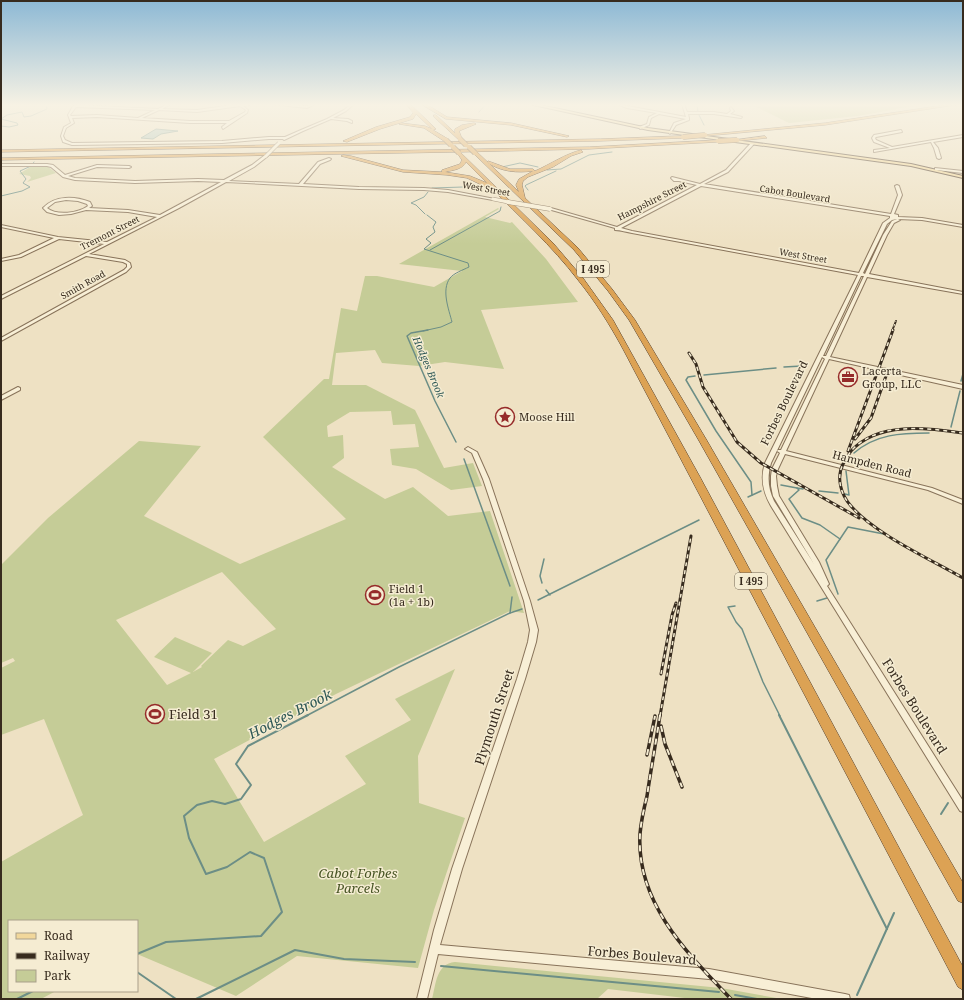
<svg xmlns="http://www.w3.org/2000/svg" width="964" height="1000" viewBox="0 0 964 1000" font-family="'Noto Serif',serif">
<rect width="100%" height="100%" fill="#eee1c3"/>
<g fill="#c5cc97" fill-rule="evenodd">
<polygon points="750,104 924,104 858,116 789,123"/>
<polygon points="32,166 47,166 56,173 27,182 31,178 30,176 19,174"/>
<path d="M498,208l1,1 -14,8 25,6 2,-1 34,37 32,43 -97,8 23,59 -59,-7 -26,4 -37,-3 -7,-13 -39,3 -4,32h34l49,25 29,58 29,-5 9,23 -31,4 -35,-21 -24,-4 -2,-16 29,-2 -4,-23 -22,1 -2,-14 -41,1 -23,14 1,11 15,-2 1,23 -12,9 53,32 28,-12 35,29 42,-5 34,102 -14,-2 -174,83 -122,65 50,83 102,-58 -21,-28 66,-36 -16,-21 60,-30 -37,87 1,47 46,15 -31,92 -16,58 -121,-12 -61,40 -99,-42v-33h-128v70h47l-15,8h-40v-137l82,-47 -39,-96 -43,16v-67l14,-7 -2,-3 -12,5v-98l47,-47 91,-77 62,5 -57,70 96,48 106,-45 -83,-82 61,-58h5l12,-71 16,3 8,-35h12l57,11 28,-16 -63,-7zM222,572l54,57 -33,17 -15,-6 -27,26 1,1 -9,5 19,-19 -37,-16 -21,20 37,16 -24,12 -51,-65z"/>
<path d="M455,962l266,26 61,11h-89l-85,-10 -11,10h-165c4,-15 4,-35 23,-37z"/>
</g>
<polygon fill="#a5c0b9" stroke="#6c8e86" points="156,129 178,131 161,134 153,139 141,138"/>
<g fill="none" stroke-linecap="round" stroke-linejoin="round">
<g stroke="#6c8e86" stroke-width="1">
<polyline points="692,104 697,105 698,112"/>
<polyline points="479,112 486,104"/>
<polyline points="698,113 704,125"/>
<polyline points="1,126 9,127 18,125 17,123 1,119 7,115 22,112 24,117 31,116 47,109 46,105 49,104"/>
<polyline points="502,167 520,163 538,167"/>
<polyline points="547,170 561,169 589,155 612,152"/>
<polyline points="432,188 463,187 473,185"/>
<polyline points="528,190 525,186 526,185 556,171"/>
<polyline points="1,196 22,191 30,187 23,183 26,179 20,171 31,166 34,162"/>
<polyline points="425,214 416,205 411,203 424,197 428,192"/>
<polyline points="430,250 500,211 501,207"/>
<path d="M423,331l18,-4 11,-5c-3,-12 -11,-32 -2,-44 4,-5 13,-8 19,-11l-1,-4 -44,-14 7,-6 -5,-4 9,-7 -2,-5 3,-5 -9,-7"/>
</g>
<g stroke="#6c8e86" stroke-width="1.5">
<polyline points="428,330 411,333 407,336 435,401 456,442"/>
<polyline points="784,367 802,366"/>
<polyline points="704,375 776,368"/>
<polyline points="695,376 688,377 686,380 716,431 751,482 752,495"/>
<polyline points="961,381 963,374"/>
<polyline points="951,427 960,391"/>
<path d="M854,453c22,-19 47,-20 75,-20"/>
<polyline points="464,459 510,586"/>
<polyline points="781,485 797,488 799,490 789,499 802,518 820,525 840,539"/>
<polyline points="797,488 803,489"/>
<polyline points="819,491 838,493"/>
<polyline points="845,494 849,495 846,471"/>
<polyline points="748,497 761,491"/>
<polyline points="542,583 540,576 544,559"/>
<polyline points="546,590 550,595"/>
<polyline points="838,594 826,560 848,527 884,534"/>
<polyline points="538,600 699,520"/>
<polyline points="817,601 827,598"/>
<polyline points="735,606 728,607 736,622 742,629 763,682 780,716"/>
<polyline points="510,613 522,609"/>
<polyline points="306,716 399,667 510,613 512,597"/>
</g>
<g stroke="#6c8e86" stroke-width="2">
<polyline points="779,715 887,929"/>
<polyline points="941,814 948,803"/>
<polyline points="137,954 166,942 261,936 282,912 264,858 250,852 227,867 206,874 189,838 184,816 197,805 212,801 225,804 241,799 251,785 236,764 248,746 308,715"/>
<polyline points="441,966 719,992"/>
<polyline points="137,972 176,999"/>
<polyline points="735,995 757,999"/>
<polyline points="857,995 894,913"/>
<polyline points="17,999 33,991"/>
<polyline points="196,999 295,950 344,959 415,962"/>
</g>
<defs>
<g id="minor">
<path d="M77,104h3l-1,1 79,4 10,-5h3l-9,5 35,1 42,-6h15l-11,2 5,4 -1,3 -24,16 -1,-2 5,-4h-37l-93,-6 -25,1 2,5 -8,5 -3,8 2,4 7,3 150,-2 47,-4h16l16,-7 26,-11 17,-9 7,-6h3l-8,7 -13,7 15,1 4,2v2l-5,-2 -16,-2 -28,12 -19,9 -1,-1h-14l-47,4 -150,2 -9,-3 -2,-6 3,-9 7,-4 -3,-8 5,-9zM240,106l6,4 -1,2 -16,9h-39l-48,-3 17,-8 38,2zM76,107l79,3 -17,8 -41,-3 -26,1 -1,-1z"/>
<polygon points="271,104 307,106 312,104 315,104 307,108"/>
<polygon points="617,104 686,117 682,104 684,104 687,112 714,112 727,114 731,111 730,108 731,107 734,111 730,114 742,117 741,118 714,114 688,114 689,118 689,120 676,125 670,134 669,133 674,123 686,119 659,114 651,118 649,125 640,129 639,127 647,124 649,117 657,113 627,108"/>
<polygon points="901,130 902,132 876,137 875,138 876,140 892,147 963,135 963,137 933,142 938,148 941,158 939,159 937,158 934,148 931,142 874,152 874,150 890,148 874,142 872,138 874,135"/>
<path d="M751,143l3,1 -26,28 -24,12 187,30 7,-19 -3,-9 2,-1 2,1 3,9 -8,19 4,1v2l24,1 41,7v2l-41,-7 -24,-1 2,1 -6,3 -7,12 -18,39 94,18v2l-96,-17 -37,80 133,28v4l-134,-30 -43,92 146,37 31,12v4l-35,-14 -143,-36 -7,15 -2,7 1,10 2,10 40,66 10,22 -2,2 136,215v11l-3,-1 -189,-305c-8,-14 -11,-27 -6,-43l93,-188 -226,-42c-6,-1 -11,-3 -17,-3v-2l-67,-19 3,-1 66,19 80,-42 -18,-4h-5l-3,-3 1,-1 28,7 26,-14zM701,186l189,30v2l-7,5 -24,50 -227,-42 -11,-3zM897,219l-5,2 -9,14 -18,39 -2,-1 24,-49 5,-4zM861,276h3l-38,80h-3zM822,357l3,2 -44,91h-3l-1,1 3,2 -8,16 -1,7v10l2,10 41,68 -40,-63c-6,-13 -7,-24 -3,-38z"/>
<path d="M265,155l3,1 -14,11 -25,14 70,3 19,-22 11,-4 2,1 -1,1 -10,4 -17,20 56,3 65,1 24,2 47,9 -2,1 -45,-8 -24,-2 -65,-1 -133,-7 -47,26 -90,46 36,6 5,3 1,4 -5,5 -125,69v-3l123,-68 3,-3v-3l-4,-2 -37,-6 -85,43v-3l103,-52 -45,-5 -38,18 -20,4v-2l18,-4 35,-17 -53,-11v-2l57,12 49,5 50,-25 -29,-5 -42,-2 -15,4 -12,1 -12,-3 -4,-4c12,-13 32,-12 47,-6l2,4 -3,2 39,2 32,5 61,-33 -23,-1 -63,2 -60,-3 -12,-3 -12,-10 -4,-1h-46v-2h46l6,1 12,10 32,-10 32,1 2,1 -2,1 -32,-1 -29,9 7,2 60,3 63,-2 26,1 28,-15zM66,200l12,1 9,3 1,2c-10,7 -31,10 -41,2l8,-6z"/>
<polygon points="935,168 963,171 963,173 936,170 935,170"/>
<polygon points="18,387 20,388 20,390 1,400 1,396"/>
<polygon points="468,447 477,452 489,479 530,601 538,630 536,642 525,679 462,869 440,945 709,969 845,994 849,995 850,999 817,999 709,979 438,954 427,999 417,999 434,930 452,869 517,679 528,642 530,630 524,601 483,479 472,453 465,449"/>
</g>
<polygon id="major" points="529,104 536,104 648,128 911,164 963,176 963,178 911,166 648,130"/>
<g id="highway">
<polygon points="406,104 410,104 436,129 433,130 448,139 448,141 444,141 424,128 399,124 401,123 425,126 432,129 416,114 413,119 380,129 347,142 343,141 376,127 410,117 413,113"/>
<polygon points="421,104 426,104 447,117 511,123 569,136 567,137 511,125 446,119"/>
<polygon points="951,104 961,104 825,125 705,136 703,135 825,123"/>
<polygon points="434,115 436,115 455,133 455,129 462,125 474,123 476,124 459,131 462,139 459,140 434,117"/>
<polygon points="683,136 685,138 600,141 1,152 1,150 600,139"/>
<polygon points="765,136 767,138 737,141 735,140"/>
<path d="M720,140l-2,2 -129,7 -129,3 93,91 30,35 30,42 87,157 263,490v23l-5,-3 -335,-638c-13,-24 -28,-48 -45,-69 -26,-34 -58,-63 -88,-93h-4l-19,-9 -20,-3 -44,-3 -62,-16 2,-1 8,1 52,14 39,2v-2l18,-6 2,-4 -5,-7 1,-1 -457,8v-2l588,-11zM466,162l21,21 -17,-7 -25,-4c8,-2 17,-2 21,-10z"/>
<path d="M581,150l2,2 -12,4 -18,11 -25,10 -5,4 -1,4 3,13 53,50 34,41 23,31 71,119 257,444v20l-5,-2 -260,-462 -69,-119 -21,-29 -34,-41 -101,-97 4,-1 42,40 -3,-7 3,-6 14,-8c-16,2 -31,1 -45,-8v-2l22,8h23l2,2c16,-7 30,-17 46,-21z"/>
</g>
</defs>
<use href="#minor" stroke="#88735a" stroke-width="2"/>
<use href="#major" stroke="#55412e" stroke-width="2"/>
<use href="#highway" stroke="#55412e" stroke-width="1"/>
<use href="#minor" fill="#f8efd6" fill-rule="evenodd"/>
<use href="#major" fill="#f1d79b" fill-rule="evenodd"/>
<use href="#highway" fill="#dca254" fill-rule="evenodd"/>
<defs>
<polyline id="rail-far2" points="892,331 896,321"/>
<g id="rail-far1">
<polyline points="689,353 696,364 703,387 737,442 761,463 859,518"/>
<path d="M963,433c-36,-5 -85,-12 -112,18 -3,4 -5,9 -8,13 -7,14 -2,31 8,42 24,28 79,53 112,72"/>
<polyline points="855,439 871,418 886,376"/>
<polyline points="848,451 893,330"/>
<polyline points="661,674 672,615 676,603"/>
<polyline points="660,716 691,536"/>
</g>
<g id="rail">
<path d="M660,715c-4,27 -9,54 -13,81 -3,12 -6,26 -7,38 -4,69 47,119 91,165"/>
<polyline points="661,726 665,744 682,787"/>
<polyline points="647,755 655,716"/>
</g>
</defs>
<use href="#rail-far2" stroke="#372b1e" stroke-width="2"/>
<use href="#rail-far1" stroke="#372b1e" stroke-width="3"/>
<use href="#rail" stroke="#372b1e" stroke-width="3.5"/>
<use href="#rail-far2" stroke="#f5ecd2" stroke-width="1" stroke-dasharray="2.5" stroke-linecap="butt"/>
<use href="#rail-far1" stroke="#f5ecd2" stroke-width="1.5" stroke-dasharray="4" stroke-linecap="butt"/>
<use href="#rail" stroke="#f5ecd2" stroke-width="2" stroke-dasharray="6" stroke-linecap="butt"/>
<defs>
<g id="minor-bridge-far1">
<polyline points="266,156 279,143"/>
<polyline points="493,199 513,203"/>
</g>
<polyline id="minor-bridge" points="508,202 550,209"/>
<g id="highway-bridge">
<polyline points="683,137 705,135"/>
<polyline points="460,139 466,145"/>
<polyline points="446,140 451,145"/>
<polyline points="718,141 737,140"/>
<polyline points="453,147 459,153"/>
<polyline points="469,147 475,153"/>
</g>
</defs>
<use href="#minor-bridge-far1" stroke="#88735a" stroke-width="4" stroke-linecap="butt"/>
<use href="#minor-bridge" stroke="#88735a" stroke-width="5" stroke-linecap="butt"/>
<use href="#highway-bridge" stroke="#55412e" stroke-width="5.5" stroke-linecap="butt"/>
<use href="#minor-bridge-far1" stroke="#f8efd6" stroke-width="3"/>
<use href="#minor-bridge" stroke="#f8efd6" stroke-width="4"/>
<use href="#highway-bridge" stroke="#dca254" stroke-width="4.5"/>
</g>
<linearGradient id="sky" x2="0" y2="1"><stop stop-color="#8db9d5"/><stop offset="0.43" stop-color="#f7f2e4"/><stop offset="1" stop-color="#f7f2e4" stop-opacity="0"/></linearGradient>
<rect width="964" height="244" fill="url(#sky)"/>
<defs>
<symbol id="office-ring" viewBox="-11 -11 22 22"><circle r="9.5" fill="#f5ecd2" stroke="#962b2a" stroke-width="1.5"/><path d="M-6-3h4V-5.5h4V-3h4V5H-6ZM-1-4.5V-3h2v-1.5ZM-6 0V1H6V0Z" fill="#962b2a"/></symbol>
<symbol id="sight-ring" viewBox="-11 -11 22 22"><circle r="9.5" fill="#f5ecd2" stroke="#962b2a" stroke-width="1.5"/><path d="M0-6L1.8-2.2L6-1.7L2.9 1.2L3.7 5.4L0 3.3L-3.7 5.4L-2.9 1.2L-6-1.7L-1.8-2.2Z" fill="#962b2a"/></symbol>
<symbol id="stadium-ring" viewBox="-11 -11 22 22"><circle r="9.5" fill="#f5ecd2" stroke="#962b2a" stroke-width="1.5"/><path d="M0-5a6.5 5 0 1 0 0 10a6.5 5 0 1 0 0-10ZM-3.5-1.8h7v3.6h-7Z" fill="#962b2a"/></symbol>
</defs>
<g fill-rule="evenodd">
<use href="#office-ring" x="837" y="366" width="22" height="22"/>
<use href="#sight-ring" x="494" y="406" width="22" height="22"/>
<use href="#stadium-ring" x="364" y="584" width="22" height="22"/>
<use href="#stadium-ring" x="144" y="703" width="22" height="22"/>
</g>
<g text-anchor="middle" stroke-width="3" stroke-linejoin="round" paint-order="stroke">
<g font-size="9" fill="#372b1e" stroke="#f5ecd2">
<text transform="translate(486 189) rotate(10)" y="3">West Street</text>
<text transform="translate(795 194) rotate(9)" y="3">Cabot Boulevard</text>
<text transform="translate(652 201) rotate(-27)" y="3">Hampshire Street</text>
<text transform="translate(110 233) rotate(-27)" y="3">Tremont Street</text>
<text transform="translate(803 256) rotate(10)" y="3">West Street</text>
<text transform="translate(83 285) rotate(-29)" y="3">Smith Road</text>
</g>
<g fill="#f5ecd2" stroke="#706554" stroke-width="1">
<rect x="577" y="261" width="32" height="16" rx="3"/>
<rect x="735" y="573" width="32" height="16" rx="3"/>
</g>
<g font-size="10" font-weight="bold" fill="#372b1e">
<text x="593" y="273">I 495</text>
<text x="751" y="585">I 495</text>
</g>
<g font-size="10" font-style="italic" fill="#2d5755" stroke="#f5ecd2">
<text transform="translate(429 367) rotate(67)" y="4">Hodges Brook</text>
</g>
<g font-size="11" fill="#372b1e" stroke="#f5ecd2" text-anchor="start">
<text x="862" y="375">Lacerta<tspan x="862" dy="13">Group, LLC</tspan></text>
<text x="519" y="421">Moose Hill</text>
<text x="389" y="593">Field 1<tspan x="389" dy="13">(1a + 1b)</tspan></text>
</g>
<g font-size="11" fill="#372b1e" stroke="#f5ecd2">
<text transform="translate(784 403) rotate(-64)" y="4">Forbes Boulevard</text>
<text transform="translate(872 464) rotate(14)" y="4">Hampden Road</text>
</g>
<g font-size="13" fill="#372b1e" stroke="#f5ecd2">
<text transform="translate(915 706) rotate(58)" y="5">Forbes Boulevard</text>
<text transform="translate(494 717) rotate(-72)" y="5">Plymouth Street</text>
<text transform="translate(642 955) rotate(5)" y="5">Forbes Boulevard</text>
</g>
<g font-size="13" fill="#372b1e" stroke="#f5ecd2" text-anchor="start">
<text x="169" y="719">Field 31</text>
</g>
<g font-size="13" font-style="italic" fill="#475424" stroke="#f5ecd2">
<text x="358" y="878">Cabot Forbes<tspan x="358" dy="15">Parcels</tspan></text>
</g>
<g font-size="14" font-style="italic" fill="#2d5755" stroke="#f5ecd2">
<text transform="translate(290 714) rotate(-27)" y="5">Hodges Brook</text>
</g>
</g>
<rect width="964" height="1000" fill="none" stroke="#372b1e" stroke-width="4"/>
<rect x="8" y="920" width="130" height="72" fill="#f5ecd2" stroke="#a99f8a"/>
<rect x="16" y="933" width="20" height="6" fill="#f1d79b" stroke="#a99f8a"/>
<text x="44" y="940" font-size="12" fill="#372b1e">Road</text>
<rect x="16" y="953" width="20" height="6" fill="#372b1e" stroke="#a99f8a"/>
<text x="44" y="960" font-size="12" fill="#372b1e">Railway</text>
<rect x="16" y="970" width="20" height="12" fill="#c5cc97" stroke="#a99f8a"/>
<text x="44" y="980" font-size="12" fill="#372b1e">Park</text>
</svg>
